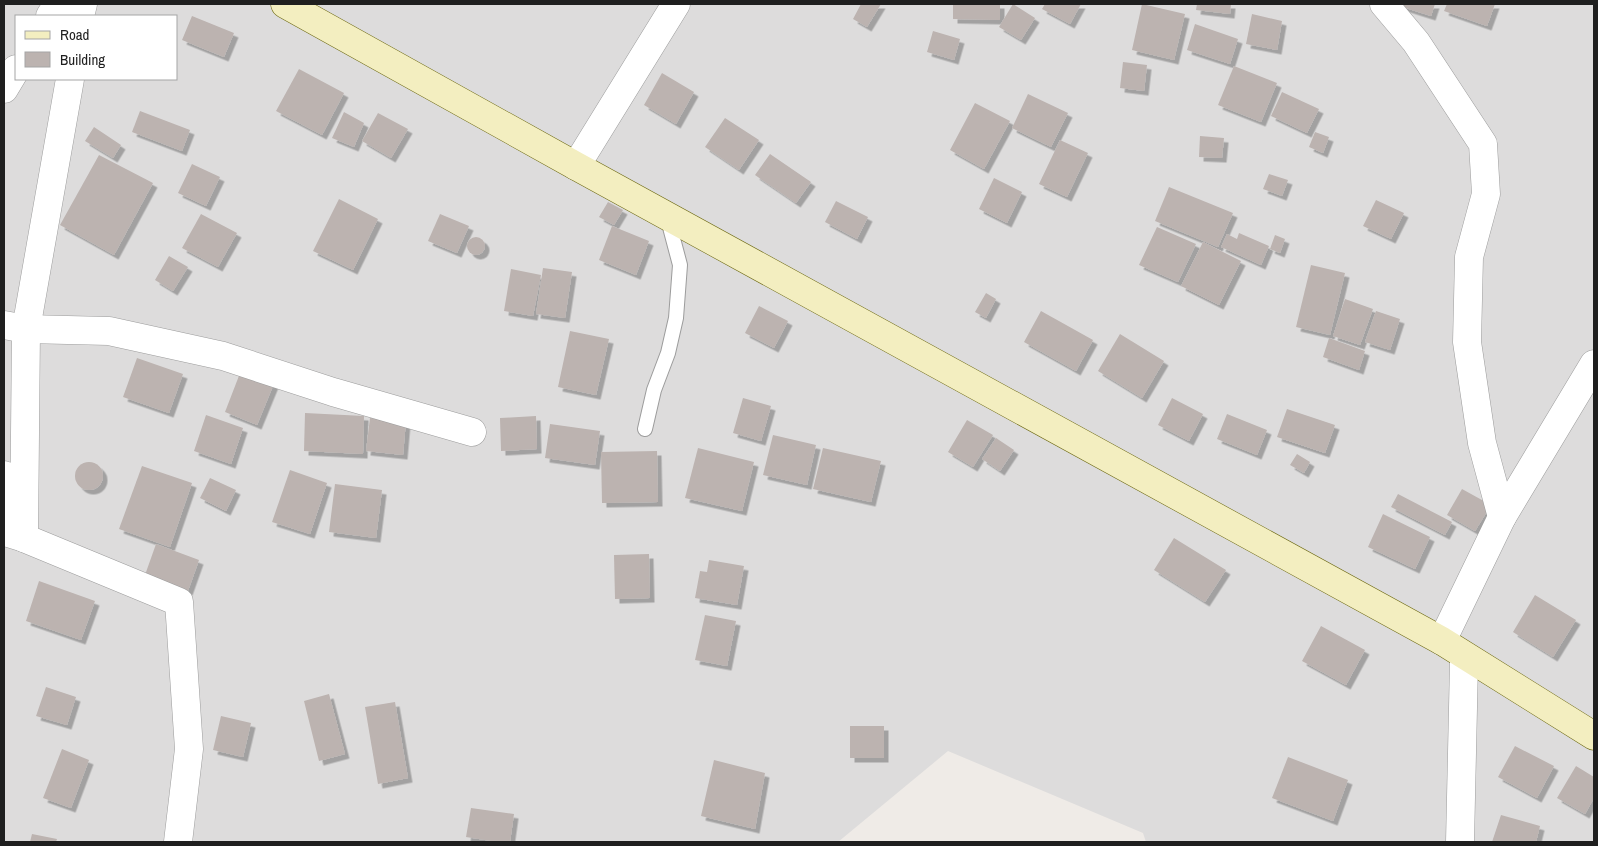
<svg xmlns="http://www.w3.org/2000/svg" width="1598" height="846" viewBox="0 0 1598 846" font-family="'Archivo Narrow',sans-serif">
<defs>
<filter id="shadow"><feDropShadow dx="4.5" dy="4.5" stdDeviation="0" flood-color="#0004"/></filter>
</defs>
<rect width="100%" height="100%" fill="#efebe7"/>
<path fill="#dddcdc" fill-rule="evenodd" d="M4,4h1590v838h-448l-3,-9 -195,-82 -110,91h-834zM16,16h160v63h-160z"/>
<g fill="#bcb3b0" filter="url(#shadow)">
<polygon points="861,4 881,4 867,27 853,19"/>
<polygon points="953,4 1000,4 1000,20 953,19"/>
<polygon points="1013,4 1035,18 1021,40 999,27"/>
<polygon points="1045,4 1081,4 1070,24 1042,9"/>
<polygon points="1142,4 1185,14 1174,60 1132,50"/>
<polygon points="1197,4 1231,4 1230,14 1196,10"/>
<polygon points="1393,4 1435,4 1431,16"/>
<polygon points="1447,4 1495,4 1487,26 1444,11"/>
<polygon points="1252,14 1282,21 1277,50 1246,44"/>
<polygon points="192,16 234,33 224,57 182,40"/>
<polygon points="1195,24 1238,39 1230,64 1187,50"/>
<polygon points="933,31 960,39 954,60 927,52"/>
<polygon points="1123,62 1147,65 1144,91 1120,88"/>
<polygon points="1234,66 1277,83 1261,122 1218,105"/>
<polygon points="299,69 344,93 322,135 276,111"/>
<polygon points="662,73 694,92 676,124 644,105"/>
<polygon points="1282,92 1319,109 1307,133 1271,116"/>
<polygon points="1028,94 1068,113 1051,147 1012,128"/>
<polygon points="975,103 1010,121 984,169 950,150"/>
<polygon points="140,111 190,130 182,151 132,132"/>
<polygon points="344,112 364,123 354,147 332,138"/>
<polygon points="378,113 408,129 391,158 362,141"/>
<polygon points="725,118 759,140 739,170 705,147"/>
<polygon points="94,127 121,145 113,158 85,141"/>
<polygon points="1315,132 1329,137 1323,153 1309,147"/>
<polygon points="1200,136 1224,138 1222,158 1199,157"/>
<polygon points="1060,140 1088,153 1067,197 1039,184"/>
<polygon points="770,154 811,182 796,203 755,175"/>
<polygon points="99,155 153,183 114,255 60,225"/>
<polygon points="192,164 220,177 206,206 178,193"/>
<polygon points="1269,174 1288,180 1282,196 1263,189"/>
<polygon points="994,178 1022,192 1007,223 979,209"/>
<polygon points="1169,187 1233,213 1218,247 1155,221"/>
<polygon points="339,199 378,219 353,270 313,251"/>
<polygon points="1376,200 1404,213 1391,239 1363,226"/>
<polygon points="836,201 868,217 857,239 825,222"/>
<polygon points="608,202 623,210 614,225 599,217"/>
<polygon points="201,214 237,233 218,267 182,248"/>
<polygon points="440,214 469,226 457,253 428,241"/>
<polygon points="612,226 649,241 636,275 599,260"/>
<polygon points="1157,227 1196,244 1178,282 1139,265"/>
<polygon points="1239,233 1269,246 1261,265 1221,247 1227,234 1237,239"/>
<polygon points="1275,235 1285,239 1280,253 1270,249"/>
<circle cx="476" cy="246" r="9"/>
<polygon points="1203,242 1241,261 1219,305 1181,286"/>
<polygon points="169,256 188,267 173,291 155,280"/>
<polygon points="1311,265 1345,273 1330,335 1296,327"/>
<polygon points="543,268 572,272 565,318 536,314"/>
<polygon points="511,269 541,275 533,316 504,311"/>
<polygon points="986,293 996,299 986,318 975,312"/>
<polygon points="1345,299 1373,309 1360,345 1333,336"/>
<polygon points="759,306 788,321 774,348 745,333"/>
<polygon points="1041,311 1093,340 1076,371 1024,342"/>
<polygon points="1376,311 1400,319 1390,350 1365,342"/>
<polygon points="570,331 609,339 596,395 558,387"/>
<polygon points="1120,334 1164,361 1142,398 1098,371"/>
<polygon points="1329,338 1365,351 1359,370 1323,357"/>
<polygon points="137,358 183,374 169,413 123,397"/>
<polygon points="242,368 275,381 257,425 225,412"/>
<polygon points="743,398 771,406 761,441 733,433"/>
<polygon points="1172,398 1203,414 1189,441 1158,425"/>
<polygon points="1287,409 1335,425 1325,453 1277,437"/>
<polygon points="305,413 364,416 363,454 304,451"/>
<polygon points="1227,414 1267,430 1257,455 1217,439"/>
<polygon points="206,415 243,428 231,464 194,451"/>
<polygon points="536,416 537,449 501,451 500,418"/>
<polygon points="370,418 406,421 403,455 366,451"/>
<polygon points="967,420 993,435 973,467 948,452"/>
<polygon points="550,424 600,431 595,465 545,458"/>
<polygon points="773,435 816,445 807,485 763,475"/>
<polygon points="996,438 1014,450 1000,471 982,459"/>
<polygon points="698,448 754,462 742,511 685,498"/>
<polygon points="823,448 881,461 871,502 813,489"/>
<polygon points="657,451 658,502 602,503 601,452"/>
<polygon points="1297,454 1310,462 1304,473 1290,465"/>
<circle cx="89" cy="476" r="14"/>
<polygon points="142,466 192,483 170,547 119,529"/>
<polygon points="290,470 327,483 310,534 272,522"/>
<polygon points="210,478 236,490 226,511 200,498"/>
<polygon points="335,484 382,490 376,538 329,532"/>
<polygon points="1462,489 1491,505 1475,531 1447,515"/>
<polygon points="1398,494 1452,522 1445,535 1391,507"/>
<polygon points="1383,514 1430,537 1415,569 1368,547"/>
<polygon points="1174,538 1226,570 1205,602 1154,570"/>
<polygon points="156,544 199,560 188,591 145,575"/>
<polygon points="649,554 650,598 615,599 614,555"/>
<polygon points="709,560 744,566 737,605 695,598 700,571 707,572"/>
<polygon points="39,581 95,601 81,640 26,621"/>
<polygon points="1535,595 1576,620 1553,657 1513,632"/>
<polygon points="705,615 736,621 727,666 695,660"/>
<polygon points="1321,626 1365,650 1346,685 1302,661"/>
<polygon points="46,687 76,697 67,725 36,716"/>
<polygon points="329,694 345,754 319,761 304,701"/>
<polygon points="395,702 408,778 378,784 365,707"/>
<polygon points="221,716 251,723 243,757 213,750"/>
<rect x="850" y="726" width="34" height="32"/>
<polygon points="1515,746 1554,766 1537,798 1498,777"/>
<polygon points="62,749 89,760 71,808 43,798"/>
<polygon points="1288,757 1348,780 1333,821 1272,798"/>
<polygon points="714,760 765,773 755,829 701,816"/>
<polygon points="1576,766 1594,777 1594,798 1585,814 1557,798"/>
<polygon points="471,808 514,814 510,842 498,842 466,837"/>
<polygon points="1501,815 1540,826 1536,842 1492,842"/>
<polygon points="32,834 57,839 56,842 30,842"/>
</g>
<g fill="none" stroke-linecap="round" stroke-linejoin="round">
<defs>
<polyline id="lane" points="645,429 654,390 668,353 676,318 680,265 667,216"/>
<g id="street">
<polyline points="1384,4 1416,42 1483,144 1486,194 1469,257 1467,342 1482,443 1502,517"/>
<polyline points="50,16 58,4"/>
<polyline points="80,16 83,4"/>
<polyline points="4,89 16,69"/>
<polyline points="576,166 676,4"/>
<polyline points="4,325 26,329 109,331 223,356 333,392 472,432"/>
<polyline points="4,475 24,538 26,329 70,79"/>
<polyline points="8,533 24,538 179,602 189,749 178,842"/>
<polyline points="1442,641 1502,517 1594,364"/>
<polyline points="1460,842 1464,663 1474,662"/>
</g>
<polyline id="secondary" points="285,4 576,166 1442,641 1594,736"/>
</defs>
<use href="#lane" stroke="#9c9c9c" stroke-width="16"/>
<use href="#street" stroke="#9c9c9c" stroke-width="29"/>
<use href="#secondary" stroke="#6c6811" stroke-width="29"/>
<use href="#lane" stroke="#fff" stroke-width="14"/>
<use href="#street" stroke="#fff" stroke-width="28"/>
<use href="#secondary" stroke="#f3eec0" stroke-width="28"/>
</g>
<rect width="1598" height="846" fill="none" stroke="#1f1f1f" stroke-width="10"/>
<rect x="15" y="15" width="162" height="65" fill="#ffffff" stroke="#a5a5a5"/>
<rect x="25" y="31" width="25" height="8" fill="#f3eec0" stroke="#a5a5a5"/>
<text x="60" y="40" font-size="15" fill="#1f1f1f">Road</text>
<rect x="25" y="52" width="25" height="15" fill="#bcb3b0" stroke="#a5a5a5"/>
<text x="60" y="65" font-size="15" fill="#1f1f1f">Building</text>
</svg>
